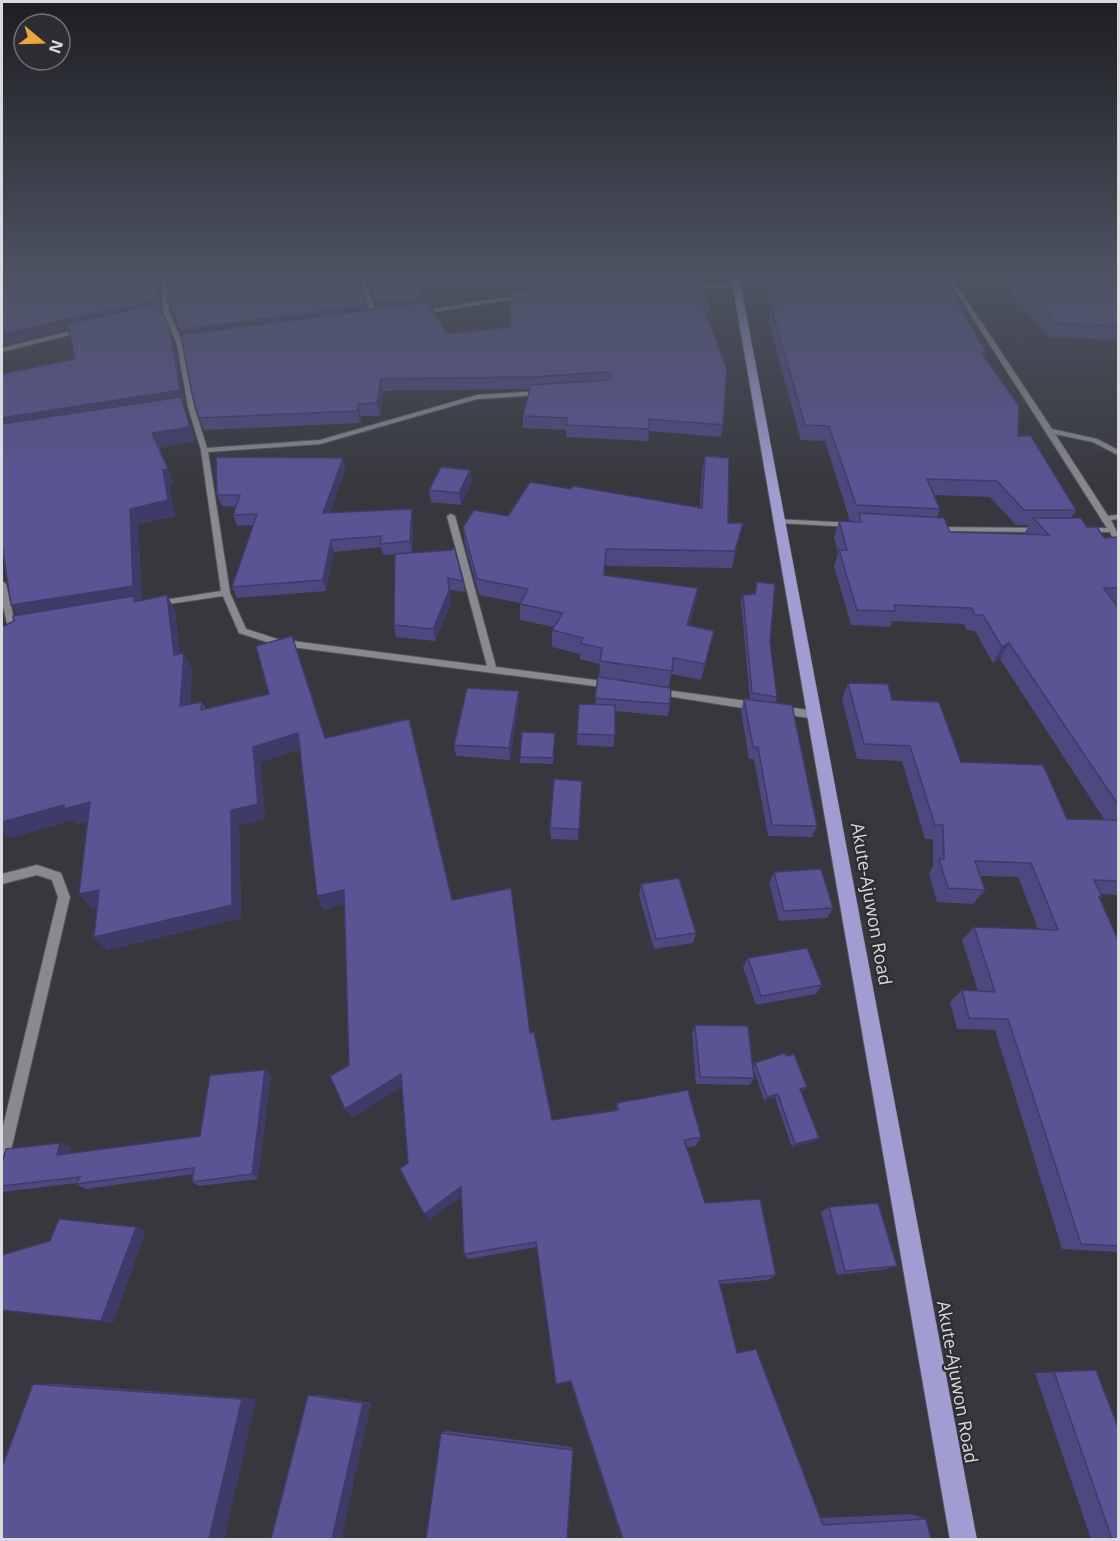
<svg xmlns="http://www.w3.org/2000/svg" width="1120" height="1541" viewBox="0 0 1120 1541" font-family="'Open Sans',sans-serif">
<rect width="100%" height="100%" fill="#37373d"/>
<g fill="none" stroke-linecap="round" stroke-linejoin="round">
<defs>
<g id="minor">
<polygon points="163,276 168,276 169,312 183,344 194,407 207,448 320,440 477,395 540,391 543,393 540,395 477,399 320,444 208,452 230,593 246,629 277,639 487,666 447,516 451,514 455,516 496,667 610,682 613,683 615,685 613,687 610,688 276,645 239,633 223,596 155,606 154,604 158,601 221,591 201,450 188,407 177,344 163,312"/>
<polygon points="358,276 363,276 378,319 373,318"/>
<polygon points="946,276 951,276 1052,429 1097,439 1118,450 1118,455 1093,442 1055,434 1108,516 1118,515 1118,519 1111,520 1118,534 1118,543 1115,543 1110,532 1084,532 1080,530 1084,528 1107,528"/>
<polygon points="737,284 739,287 692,289 689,287 692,285"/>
<polygon points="524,294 526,297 421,314 418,312"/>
<polygon points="83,328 86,330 85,331 2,352 2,348"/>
<polygon points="775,519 853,523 857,525 853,527 778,523 774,521"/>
<polygon points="931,527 1039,528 1043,530 1039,532 934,531 930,529"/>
<polygon points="2,581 6,584 16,628 12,631 8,628 2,601"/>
<polygon points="658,689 755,702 760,706 755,710 655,694 653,692"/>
<polygon points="779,706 816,711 821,715 816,719 776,713 774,710"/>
<polygon points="37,865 61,873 70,897 9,1159 7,1164 2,1166 2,1131 58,897 52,880 37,875 2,884 2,874"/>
</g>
<polygon id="major" points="731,276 739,276 977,1540 950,1540"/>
</defs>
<use href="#minor" stroke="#56565c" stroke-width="2"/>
<use href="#major" stroke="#56565c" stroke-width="1"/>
<use href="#minor" fill="#898990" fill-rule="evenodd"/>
<use href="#major" fill="#a19dd2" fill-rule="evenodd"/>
</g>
<g fill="#4d4880" fill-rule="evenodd">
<polygon points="2,276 161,276 161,309 175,345 185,404 184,404 196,441 159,448 174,484 169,485 175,516 138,524 142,601 167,595 175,611 180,654 184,653 192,669 190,704 202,702 206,709 269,694 298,652 325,737 452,900 530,1033 552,1120 616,1110 617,1103 701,1137 696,1146 687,1147 705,1203 776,1275 768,1280 720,1284 737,1353 820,1518 911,1514 926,1519 931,1539 622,1539 570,1381 537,1247 468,1259 464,1254 462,1196 429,1220 408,1163 402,1086 352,1118 349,1065 344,904 324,910 317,896 300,749 260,762 265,819 239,825 241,918 107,950 97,907 92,908 79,894 88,820 77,824 74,820 9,838 2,831 2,627 14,621 18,615 11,605 75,359 69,330 2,345"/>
<path d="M365,276h340l-2,16 7,9 -1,12h-4l18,112 -2,12 -72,-6 -1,10 -82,-4v-7l-43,-2v-12l7,-27 -147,2 -3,25h-19l-1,7 -156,7 -5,-12 -17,-83 -14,-33 200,8 10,-1zM511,285l-1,42 -63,7 -22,-31 -1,-7z"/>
<path d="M763,276h180l43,76 -2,4 34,80 58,74 -5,8 33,20 15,-1v67h-4l4,5v286l-19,-1 2,3 -2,3 19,42v310l-57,-3 -67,-219 -38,-1 -7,-27 12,-12 16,1 -16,-51 12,-13 64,2 -20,-52 -38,-1 5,14 -12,14 -36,-2 -8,-29 4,-6v-28h-8l-23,-78 -45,-2 -15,-60 6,-16 44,17 69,62 106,57h37l-104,-160 -7,4 -18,-32 -8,-1 -3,-6 -72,-3 -2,6 -39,-2 -17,-59 4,-13 -4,-16 5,-16 17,1v-1h-6l-25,-80 -24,-1 -33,-120 3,-13zM934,495l56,2 26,28h13l-5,9 -74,-2 -13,-15 3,-8z"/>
<polygon points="1001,276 1119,276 1119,340 1049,337 1026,313"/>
<polygon points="705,456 728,523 739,539 732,568 605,566 605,575 695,604 689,626 710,647 701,680 671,674 669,687 670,704 668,716 615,711 614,747 577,745 577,734 595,704 599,677 600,664 580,659 580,654 552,647 552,630 554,627 520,620 520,603 479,595 465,543 463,527 508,516 571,489 700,507 702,472"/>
<polygon points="345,469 330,513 413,521 412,553 383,555 381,547 334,552 326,591 237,598 232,587 253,525 237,526 233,515 236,507 222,506 217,495"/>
<polygon points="470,470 472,482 461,505 431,502 429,490"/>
<polygon points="395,554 463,581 465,592 450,590 451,603 435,641 396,637 394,625"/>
<polygon points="754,594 770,642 777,697 775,703 750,699 741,601 743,595"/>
<polygon points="519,691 519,702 510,760 456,756 454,745"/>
<polygon points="744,699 817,826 812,837 768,836 754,759 749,759 741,711"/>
<polygon points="555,733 553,764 520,763 520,757"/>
<polygon points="582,781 578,840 551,839 550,828"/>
<polygon points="774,872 833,908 827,918 779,921 769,883"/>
<polygon points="641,884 696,933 693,943 654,949 639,895"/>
<polygon points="748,958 822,985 816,994 756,1005 743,967"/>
<polygon points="695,1025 753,1067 755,1063 804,1091 801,1092 816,1141 792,1147 775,1098 764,1100 753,1067 754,1078 749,1085 696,1084 692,1033"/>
<polygon points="265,1070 271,1076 258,1179 199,1186 192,1182 193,1174 86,1189 76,1184 77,1183 2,1192 2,1163 60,1143 71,1148 69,1154 200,1136"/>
<polygon points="829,1207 897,1266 887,1269 837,1275 821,1212"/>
<polygon points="1096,1370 1119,1539 1091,1539 1035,1373"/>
<polygon points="33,1384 56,1384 256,1399 224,1539 2,1539"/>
<polygon points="308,1395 318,1395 371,1403 341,1539"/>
<polygon points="447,1431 572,1447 573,1450 441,1433"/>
</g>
<g fill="#3f3b68">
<polygon points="157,276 161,276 161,309 2,345 2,334"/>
<polygon points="508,276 640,276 640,284 511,294 511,285 420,296 419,287"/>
<polygon points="424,297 425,306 379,313 378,303"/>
<polygon points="367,305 369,314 183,340 180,330"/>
<polygon points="170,331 175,345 185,404 184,404 196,441 159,448 2,434 2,418"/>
<polygon points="381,379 383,391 380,416 377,403"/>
<polygon points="358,404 361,416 360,423 357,411"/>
<polygon points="343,458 345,469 326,524 323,513"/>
<polygon points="168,469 174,484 169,485 175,516 138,524 142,601 22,621 11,605 130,509 163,470"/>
<polygon points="470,470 472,482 461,505 459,493"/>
<polygon points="412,509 413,521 412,553 410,541"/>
<polygon points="743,523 739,539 732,568 735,551"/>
<polygon points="331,540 334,552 326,591 323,580"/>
<polygon points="448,578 451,603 435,641 433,629"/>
<polygon points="698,588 695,604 684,642 687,625"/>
<polygon points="167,595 175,611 182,670 174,655"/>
<polygon points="1009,643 1000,659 993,663 1002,647"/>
<polygon points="184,653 192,669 188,721 180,706"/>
<polygon points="519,691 519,702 510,760 509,748"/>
<polygon points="298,733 304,748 260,762 265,819 239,825 241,918 107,950 94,937 253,747"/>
<polygon points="90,802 102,816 77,824 74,820 9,838 2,831 2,822 64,805"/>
<polygon points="99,890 112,903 92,908 79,894"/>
<polygon points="344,890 349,903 324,910 317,896"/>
<polygon points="265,1070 271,1076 258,1179 252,1174"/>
<polygon points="401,1074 406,1084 352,1118 345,1109"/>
<polygon points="807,1087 804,1091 797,1093 800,1089"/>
<polygon points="778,1094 775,1098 764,1100 767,1097"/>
<polygon points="819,1138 816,1141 792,1147 795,1144"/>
<polygon points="60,1143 71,1148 67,1160 57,1155"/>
<polygon points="461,1187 464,1194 429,1220 424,1214"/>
<polygon points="136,1227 146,1231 113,1323 101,1321"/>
<polygon points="242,1399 256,1399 224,1539 209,1539"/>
<polygon points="363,1403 371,1403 341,1539 332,1539"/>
</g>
<g fill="#5a5495" stroke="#3f3b68" stroke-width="1.5">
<polygon points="2,276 157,276 157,300 2,334"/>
<polygon points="167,276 357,276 367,305 180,330 168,302"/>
<polygon points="367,276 508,276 419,287 424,297 378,303"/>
<polygon points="511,276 624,276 511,285"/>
<polygon points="769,276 943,276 986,352 981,352 1019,406 1018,436 1031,436 1076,510 1024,510 997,481 927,479 940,509 856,505 829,426 805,425 771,307 777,307"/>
<polygon points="1015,276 1119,276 1119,326 1055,323 1031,300"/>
<polygon points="705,280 702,290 710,301 701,302 727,368 723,425 649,419 649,429 566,425 567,418 523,416 531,385 607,380 612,375 606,372 533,377 381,379 377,403 358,404 357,411 199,418 192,394 181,335 428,302 447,334 510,327 511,291 641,281"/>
<polygon points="158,303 170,331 180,390 2,418 2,374 75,359 68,324"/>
<polygon points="181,397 190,427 152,433 168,469 163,470 168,500 130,509 133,586 11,605 2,544 2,424"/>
<polygon points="705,456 729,458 728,523 743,523 735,551 606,549 604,575 698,588 687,625 714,631 705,664 673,658 672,671 600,661 602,648 580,643 583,638 552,630 563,613 520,604 528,589 477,579 463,527 474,510 508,516 530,482 571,489 573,486 702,508"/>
<polygon points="216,457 343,458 323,513 412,509 410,541 380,544 381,536 331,540 323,580 232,587 257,514 233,515 240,495 217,495"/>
<polygon points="441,467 470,470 459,493 429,490"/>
<polygon points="859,513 944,518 950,532 1049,535 1033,518 1081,518 1087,527 1097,527 1104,538 1119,537 1119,588 1104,588 1119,609 1119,806 1009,643 1002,647 983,615 975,615 972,608 894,605 896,611 857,610 839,550 847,550 839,521 861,522"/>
<polygon points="454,546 463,581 448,578 449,591 433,629 394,625 395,554 452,550"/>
<polygon points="757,582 775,584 770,642 777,697 752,693 743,595 755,594"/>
<polygon points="167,595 174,655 184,653 180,706 202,702 201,710 269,694 256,646 292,636 325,738 409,719 452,900 511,888 530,1033 534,1032 552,1120 618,1110 617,1103 688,1090 701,1137 684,1140 705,1203 760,1199 776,1275 719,1281 737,1353 756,1349 823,1525 926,1519 931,1539 623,1539 571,1381 556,1384 536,1242 464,1254 461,1187 424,1214 400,1169 408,1163 401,1074 345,1109 330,1076 349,1065 344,890 317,896 298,733 253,747 258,804 231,810 232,905 94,937 99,890 79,894 90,802 64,809 64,805 2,822 2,627 14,621 13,616 134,596 134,602"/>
<polygon points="598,677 671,688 670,704 595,698"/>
<polygon points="848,683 888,684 892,700 939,702 961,762 1043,765 1067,819 1119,820 1119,881 1094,880 1102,897 1099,897 1119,942 1119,1246 1081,1244 1008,1019 969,1018 962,990 995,992 974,927 1058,930 1031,863 975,861 985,890 948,888 939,859 944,859 943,825 935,825 910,746 864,744"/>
<polygon points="467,688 519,691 509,748 454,745"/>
<polygon points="744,699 792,705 817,826 772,825 758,747 753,747"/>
<polygon points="579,704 615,705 615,735 577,734"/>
<polygon points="522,732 555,733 553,758 520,757"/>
<polygon points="554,779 582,781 579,829 550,828"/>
<polygon points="821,869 833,908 784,911 774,872"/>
<polygon points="679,878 696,933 656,939 641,884"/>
<polygon points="807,948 822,985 761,996 748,958"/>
<polygon points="695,1025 748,1026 754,1078 700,1077"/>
<polygon points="785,1053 786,1056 794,1054 807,1087 800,1089 819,1138 795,1144 778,1094 767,1097 755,1063"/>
<polygon points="265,1070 252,1174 192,1182 194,1168 76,1184 80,1177 2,1186 2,1163 6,1149 60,1143 57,1155 200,1136 210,1075"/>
<polygon points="878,1203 897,1266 845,1271 829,1207"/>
<polygon points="59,1219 136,1227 101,1321 2,1310 2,1255 50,1241"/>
<polygon points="1096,1370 1119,1430 1119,1539 1112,1539 1054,1372"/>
<polygon points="33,1384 242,1399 209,1539 2,1539 2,1467"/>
<polygon points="308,1395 363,1403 332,1539 271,1539"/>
<polygon points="441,1433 573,1450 567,1539 426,1539"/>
</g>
<linearGradient id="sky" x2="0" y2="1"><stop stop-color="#1e1e22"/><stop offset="0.56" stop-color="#4d5362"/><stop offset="1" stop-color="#4d5362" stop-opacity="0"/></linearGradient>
<rect width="1120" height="492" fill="url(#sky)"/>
<g text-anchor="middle" stroke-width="4.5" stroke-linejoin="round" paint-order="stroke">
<g font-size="18" fill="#d9d9de" stroke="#2d2d33">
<text transform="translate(871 904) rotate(80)" y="6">Akute-Ajuwon Road</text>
<text transform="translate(957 1382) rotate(80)" y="6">Akute-Ajuwon Road</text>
</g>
</g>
<rect width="1120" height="1541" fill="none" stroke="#d9d9de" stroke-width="6"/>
<g transform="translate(42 42) rotate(109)"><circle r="28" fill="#2d2d33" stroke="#727277" stroke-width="1.5"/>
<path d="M0-4.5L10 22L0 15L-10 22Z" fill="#eba939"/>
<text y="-9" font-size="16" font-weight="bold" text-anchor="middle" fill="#d9d9de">N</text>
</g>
</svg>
